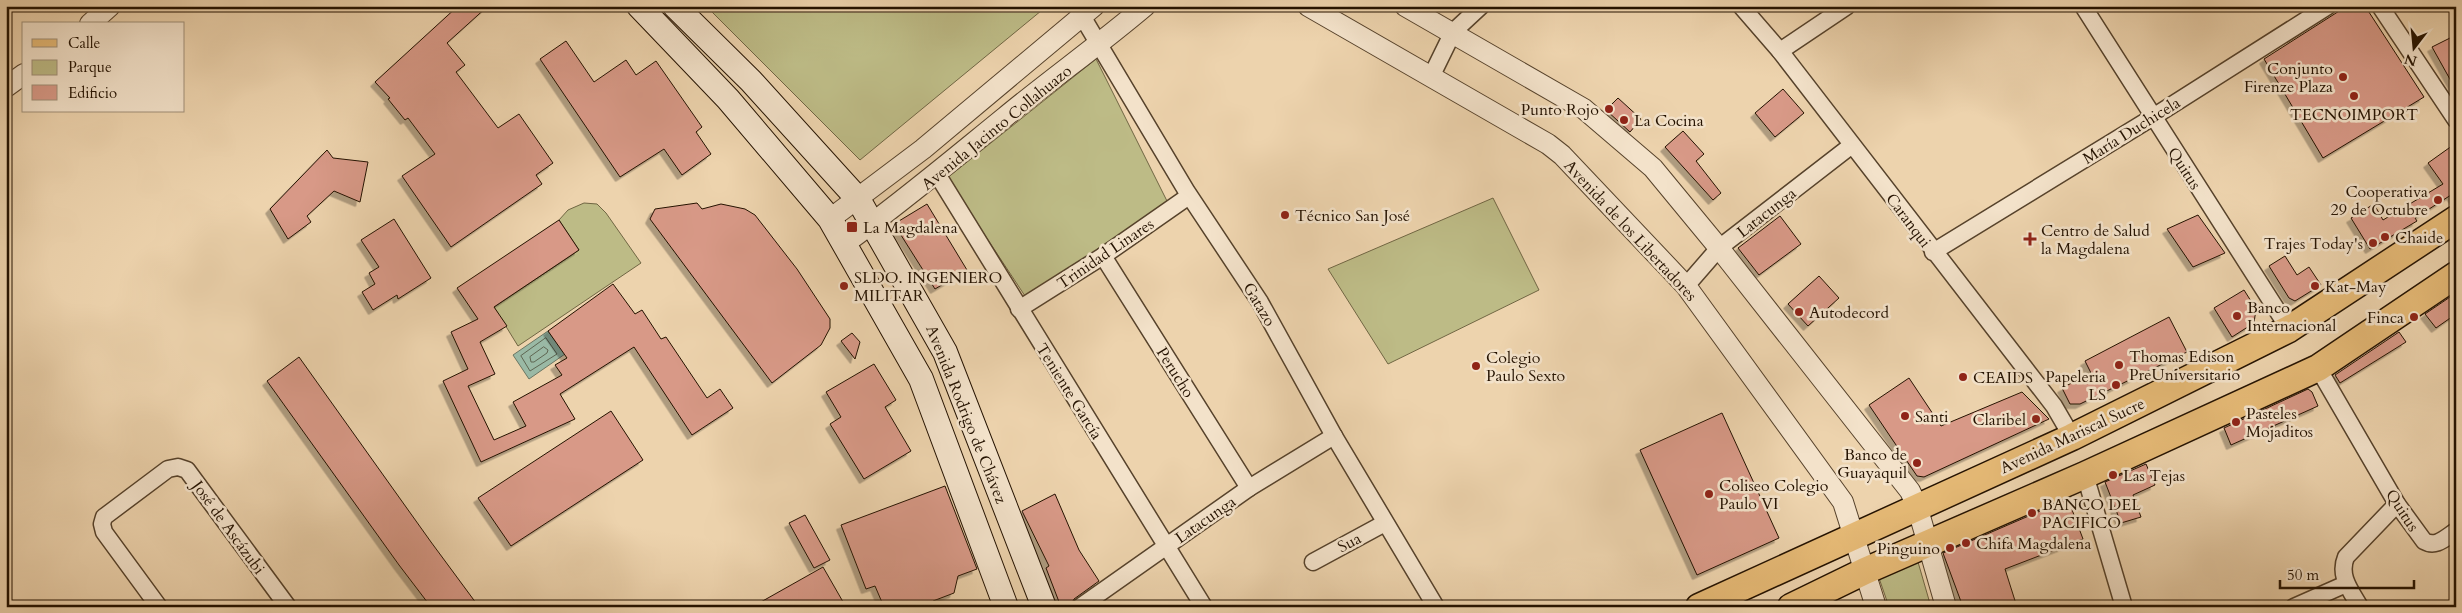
<svg xmlns="http://www.w3.org/2000/svg" width="2462" height="613" viewBox="0 0 2462 613" font-family="Cardo,serif">
<defs>
<filter id="shadow"><feDropShadow dx="-4.5" dy="4.5" stdDeviation="0" flood-color="#0004"/></filter>
</defs>
<rect width="100%" height="100%" fill="#edd3ad"/>
<filter id="stains"><feTurbulence type="fractalNoise" baseFrequency=".004" numOctaves="4"/><feColorMatrix values="0 0 0 0 .2 0 0 0 0 .09 0 0 0 0 .02 0 0 0 .5 -.17"/></filter>
<radialGradient id="worn" r=".72"><stop offset=".6" stop-color="#630" stop-opacity="0"/><stop offset="1" stop-color="#630" stop-opacity=".3"/></radialGradient>
<g fill="#bdbb86" stroke="#706643">
<polygon points="706,6 1047,6 860,160"/>
<polygon points="1096,59 1170,207 1027,299 947,178"/>
<polygon points="1493,198 1539,290 1388,364 1328,269"/>
<polygon points="584,203 597,204 606,213 641,263 518,346 494,307 579,250 559,220 568,210"/>
<polygon points="1918,562 1931,607 1889,607 1879,578"/>
</g>
<polygon fill="#9ab9a5" stroke="#6b7663" points="548,331 565,354 529,379 513,355"/>
<g fill="none" stroke-linecap="round" stroke-linejoin="round">
<g stroke="#5f6652" stroke-width="1">
<polygon points="546,338 557,354 530,371 521,356"/>
<polygon points="544,347 548,350 547,353 534,362 531,362 530,357"/>
</g>
</g>
<g fill="#d89987" stroke="#241200" filter="url(#shadow)">
<polygon points="458,6 488,6 447,43 465,65 456,72 498,128 519,114 553,163 536,175 542,184 451,247 402,176 435,154 408,118 405,120 388,99 390,98 375,82"/>
<polygon points="2347,6 2365,6 2424,97 2323,158 2264,59"/>
<polygon points="2456,35 2456,90 2432,47"/>
<polygon points="566,41 594,82 626,60 636,75 656,61 702,127 696,132 711,154 682,175 664,149 620,177 540,59"/>
<polygon points="1783,89 1804,113 1775,137 1755,113"/>
<polygon points="1618,98 1641,119 1630,132 1606,110"/>
<polygon points="1683,131 1704,154 1696,161 1721,193 1713,200 1665,147"/>
<polygon points="2456,143 2456,202 2451,195 2415,218 2417,221 2370,249 2351,218 2374,204 2383,220 2443,184 2428,163"/>
<polygon points="327,150 333,158 368,162 360,202 334,191 307,216 311,222 288,239 270,209"/>
<polygon points="697,203 702,209 721,204 745,209 755,215 797,269 830,319 830,328 821,345 772,383 650,219 655,209"/>
<polygon points="927,204 967,270 935,289 894,224"/>
<polygon points="2198,215 2225,253 2193,267 2167,229"/>
<polygon points="1780,216 1801,244 1759,275 1738,248"/>
<polygon points="394,219 431,278 398,299 397,295 373,310 362,292 375,284 369,273 379,267 361,240"/>
<polygon points="559,220 579,250 494,307 507,326 480,342 495,374 468,386 494,440 526,426 513,402 562,375 555,365 567,358 548,331 613,284 635,314 642,310 661,339 666,337 707,398 720,389 733,408 692,435 634,347 560,394 575,419 481,462 443,381 468,369 451,332 478,319 457,288"/>
<polygon points="2285,256 2297,275 2309,267 2321,285 2295,301 2289,298 2269,266"/>
<polygon points="1819,276 1839,298 1808,326 1788,304"/>
<polygon points="2244,290 2256,309 2254,323 2232,337 2214,308"/>
<polygon points="2456,293 2456,314 2436,328 2425,314"/>
<polygon points="2169,317 2187,352 2080,404 2070,404 2062,388 2091,373 2085,361"/>
<polygon points="2399,332 2406,342 2340,383 2335,375"/>
<polygon points="852,333 860,342 855,359 841,341"/>
<polygon points="299,357 431,542 479,607 431,607 399,565 267,381"/>
<polygon points="874,364 896,400 885,407 911,451 864,479 830,424 841,417 826,392"/>
<polygon points="1909,378 1941,426 2022,392 2049,419 1924,477 1917,476 1869,405"/>
<polygon points="2308,389 2312,392 2318,406 2231,445 2224,428"/>
<polygon points="611,411 643,460 511,546 478,498"/>
<polygon points="1722,413 1779,538 1697,575 1640,450"/>
<polygon points="2146,464 2155,485 2133,495 2141,517 2121,523 2105,482"/>
<polygon points="945,486 977,569 958,576 954,593 933,601 935,607 884,607 875,586 866,589 841,525"/>
<polygon points="1055,494 1079,550 1099,581 1074,599 1070,607 1061,607 1046,568 1049,566 1022,511"/>
<polygon points="2068,499 2083,539 2005,569 2017,607 1963,607 1943,553"/>
<polygon points="805,515 830,560 814,568 789,523"/>
<polygon points="823,567 846,607 752,607"/>
</g>
<g fill="none" stroke-linecap="round" stroke-linejoin="round">
<defs>
<g id="minor">
<polyline points="1076,6 1187,192 1260,302 1334,436 1436,607"/>
<polyline points="1741,6 1780,51 2054,406 2072,437"/>
<polyline points="2083,6 2289,329"/>
<polyline points="2380,6 2456,120"/>
<polyline points="1780,51 1847,6"/>
<polyline points="1431,77 1453,32 1481,6"/>
<polyline points="937,174 1204,607"/>
<polyline points="1933,252 2153,117 2328,6"/>
<polyline points="1103,256 1249,488"/>
<polyline points="1686,286 1719,248 1852,145"/>
<polyline points="1019,309 1103,256 1189,196"/>
<path d="M2318,368l79,136 27,37c12,7 21,-3 32,-10"/>
<polyline points="2085,475 2124,607"/>
<polyline points="1313,562 1385,523"/>
<polyline points="159,607 104,532 102,524 104,517 168,469 178,467 187,470 288,607"/>
<polyline points="1080,607 1249,488 1334,436"/>
<polyline points="2294,607 2346,584"/>
<path d="M2360,607c-9,-16 -22,-31 -14,-50l51,-53"/>
</g>
<g id="tertiary">
<polyline points="1308,6 1548,144 1562,155 1686,286 1843,502 1876,607"/>
<polyline points="1405,6 1584,109 1653,168 1719,248 1910,491 1917,506 1946,607"/>
<polyline points="90,24 110,6"/>
<polyline points="6,87 24,74"/>
<polyline points="830,219 923,149 1094,6"/>
<path d="M844,244c56,-40 108,-84 161,-127 46,-38 94,-72 140,-111"/>
</g>
<g id="secondary">
<polyline points="639,6 728,99 830,219 921,379 1006,607"/>
<polyline points="675,6 751,81 858,199 945,352 1044,607"/>
</g>
<g id="primary">
<polyline points="1699,607 2072,437 2289,329 2456,219"/>
<polyline points="1791,607 1865,571 2085,475 2318,368 2456,275"/>
</g>
</defs>
<use href="#minor" stroke="#56422b" stroke-width="19"/>
<use href="#tertiary" stroke="#56422b" stroke-width="22"/>
<use href="#secondary" stroke="#241200" stroke-width="26"/>
<use href="#primary" stroke="#241200" stroke-width="29"/>
<use href="#minor" stroke="#f3e2ca" stroke-width="16"/>
<use href="#tertiary" stroke="#f3e2ca" stroke-width="20"/>
<use href="#secondary" stroke="#f3e2ca" stroke-width="24"/>
<use href="#primary" stroke="#e6ba76" stroke-width="26"/>
</g>
<g fill="#8f2418" stroke="#f3e2ca" stroke-width="2">
<circle cx="2343" cy="77" r="5"/>
<circle cx="2354" cy="96" r="5"/>
<circle cx="1609" cy="109" r="5"/>
<circle cx="1624" cy="120" r="5"/>
<circle cx="2438" cy="200" r="5"/>
<circle cx="1285" cy="215" r="5"/>
<rect x="846" y="221" width="12" height="12" rx="2.5"/>
<circle cx="2385" cy="237" r="5"/>
<path d="M2027.5 231.5h5v5h5v5h-5v5h-5v-5h-5v-5h5z"/>
<circle cx="2373" cy="243" r="5"/>
<circle cx="844" cy="286" r="5"/>
<circle cx="2315" cy="286" r="5"/>
<circle cx="1799" cy="312" r="5"/>
<circle cx="2237" cy="316" r="5"/>
<circle cx="2414" cy="317" r="5"/>
<circle cx="2119" cy="365" r="5"/>
<circle cx="1476" cy="366" r="5"/>
<circle cx="1963" cy="377" r="5"/>
<circle cx="2116" cy="385" r="5"/>
<circle cx="1905" cy="416" r="5"/>
<circle cx="2036" cy="419" r="5"/>
<circle cx="2236" cy="422" r="5"/>
<circle cx="1917" cy="463" r="5"/>
<circle cx="2113" cy="475" r="5"/>
<circle cx="1709" cy="494" r="5"/>
<circle cx="2032" cy="513" r="5"/>
<circle cx="1966" cy="543" r="5"/>
<circle cx="1950" cy="548" r="5"/>
</g>
<g text-anchor="middle" stroke-width="5" stroke-linejoin="round" paint-order="stroke">
<g font-size="16" fill="#241200" stroke="#f3e2ca" text-anchor="start">
<text x="2333" y="74" text-anchor="end">Conjunto<tspan x="2333" dy="18">Firenze Plaza</tspan></text>
<text x="1599" y="115" text-anchor="end">Punto Rojo</text>
<text x="2354" y="120" text-anchor="middle">TECNOIMPORT</text>
<text x="1634" y="126">La Cocina</text>
<text x="2428" y="197" text-anchor="end">Cooperativa<tspan x="2428" dy="18">29 de Octubre</tspan></text>
<text x="1295" y="221">Técnico San José</text>
<text x="863" y="233">La Magdalena</text>
<text x="2041" y="236">Centro de Salud<tspan x="2041" dy="18">la Magdalena</tspan></text>
<text x="2395" y="243">Chaide</text>
<text x="2363" y="249" text-anchor="end">Trajes Today's</text>
<text x="854" y="283">SLDO. INGENIERO<tspan x="854" dy="18">MILITAR</tspan></text>
<text x="2325" y="292">Kat-May</text>
<text x="2247" y="313">Banco<tspan x="2247" dy="18">Internacional</tspan></text>
<text x="1809" y="318">Autodecord</text>
<text x="2404" y="323" text-anchor="end">Finca</text>
<text x="2129" y="362">Thomas Edison<tspan x="2129" dy="18">PreUniversitario</tspan></text>
<text x="1486" y="363">Colegio<tspan x="1486" dy="18">Paulo Sexto</tspan></text>
<text x="2106" y="382" text-anchor="end">Papeleria<tspan x="2106" dy="18">LS</tspan></text>
<text x="1973" y="383">CEAIDS</text>
<text x="2246" y="419">Pasteles<tspan x="2246" dy="18">Mojaditos</tspan></text>
<text x="1915" y="422">Santi</text>
<text x="2026" y="425" text-anchor="end">Claribel</text>
<text x="1907" y="460" text-anchor="end">Banco de<tspan x="1907" dy="18">Guayaquil</tspan></text>
<text x="2123" y="481">Las Tejas</text>
<text x="1719" y="491">Coliseo Colegio<tspan x="1719" dy="18">Paulo VI</tspan></text>
<text x="2042" y="510">BANCO DEL<tspan x="2042" dy="18">PACIFICO</tspan></text>
<text x="1976" y="549">Chifa Magdalena</text>
<text x="1940" y="554" text-anchor="end">Pinguino</text>
</g>
<g font-size="16" fill="#241200" stroke="#f3e2ca">
<text transform="translate(996 127) rotate(-39)" y="6">Avenida Jacinto Collahuazo</text>
<text transform="translate(2131 130) rotate(-32)" y="6">María Duchicela</text>
<text transform="translate(2185 168) rotate(57)" y="6">Quitus</text>
<text transform="translate(1766 212) rotate(-38)" y="6">Latacunga</text>
<text transform="translate(1909 220) rotate(53)" y="6">Caranqui</text>
<text transform="translate(1631 230) rotate(47)" y="6">Avenida de los Libertadores</text>
<text transform="translate(1105 253) rotate(-34)" y="6">Trinidad Linares</text>
<text transform="translate(1260 304) rotate(59)" y="6">Gatazo</text>
<text transform="translate(1176 372) rotate(58)" y="6">Perucho</text>
<text transform="translate(1070 391) rotate(58)" y="6">Teniente García</text>
<text transform="translate(967 414) rotate(68)" y="6">Avenida Rodrigo de Chávez</text>
<text transform="translate(2072 435) rotate(-25)" y="6">Avenida Mariscal Sucre</text>
<text transform="translate(2403 510) rotate(57)" y="6">Quitus</text>
<text transform="translate(1205 519) rotate(-35)" y="6">Latacunga</text>
<text transform="translate(229 527) rotate(54)" y="6">José de Ascázubi</text>
<text transform="translate(1349 542) rotate(-28)" y="6">Sua</text>
</g>
</g>
<rect width="2462" height="613" fill="none" stroke="#edd3ad" stroke-width="25"/>
<rect x="8" y="8" width="2447" height="598" fill="none" stroke="#241200" stroke-width="2.5"/>
<rect x="12" y="12" width="2437" height="588" fill="none" stroke="#241200"/>
<rect x="22" y="22" width="162" height="90" fill="#f3e2ca" stroke="#a08f79"/>
<rect x="32" y="39" width="25" height="8" fill="#e6ba76" stroke="#a08f79"/>
<text x="68" y="48" font-size="15" fill="#241200">Calle</text>
<rect x="32" y="60" width="25" height="15" fill="#bdbb86" stroke="#a08f79"/>
<text x="68" y="72" font-size="15" fill="#241200">Parque</text>
<rect x="32" y="85" width="25" height="15" fill="#d89987" stroke="#a08f79"/>
<text x="68" y="98" font-size="15" fill="#241200">Edificio</text>
<g transform="translate(2414 48) rotate(196)" stroke="#f3e2ca" stroke-width="4" paint-order="stroke">
<path d="M0-4L9 19L0 12L-9 19Z" fill="#241200"/>
<text y="-8" font-size="14" font-weight="bold" text-anchor="middle" fill="#241200">N</text>
</g>
<path d="M2280 580v8h134v-8" fill="none" stroke="#241200" stroke-width="2.5"/>
<text x="2287" y="580" font-size="15" fill="#241200" stroke="#f3e2ca" stroke-width="4" paint-order="stroke">50 m</text>
<rect width="100%" height="100%" filter="url(#stains)"/>
<rect width="100%" height="100%" fill="url(#worn)"/>
</svg>
